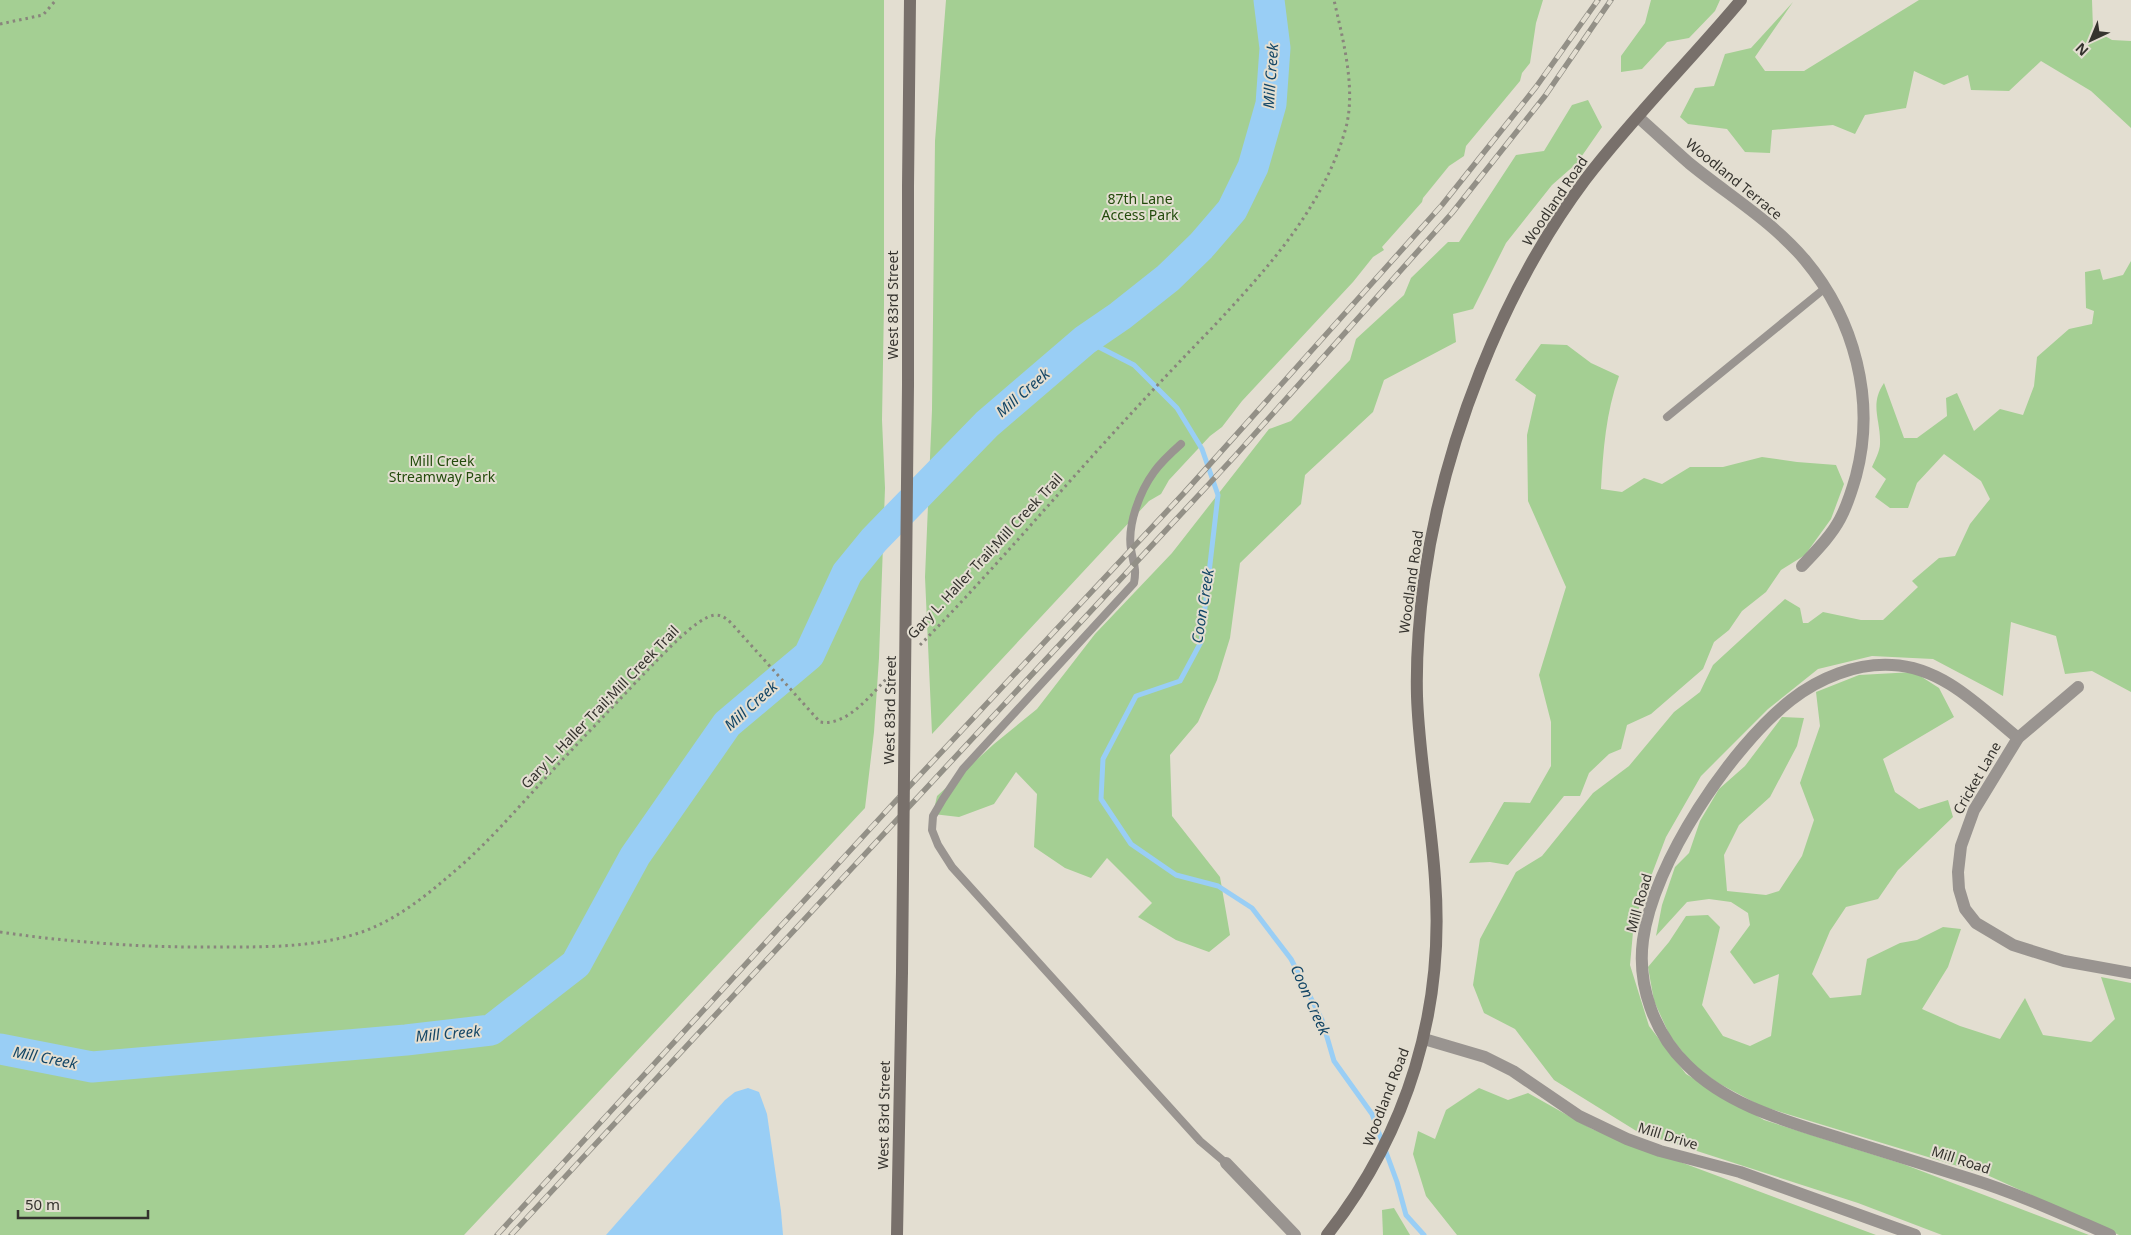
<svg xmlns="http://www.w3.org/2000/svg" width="2131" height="1235" viewBox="0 0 2131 1235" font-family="'Noto Sans',sans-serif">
<rect width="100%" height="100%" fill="#e3ded1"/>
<g fill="#a4cf93">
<polygon points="0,0 884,0 884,305 882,420 885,488 879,658 874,732 865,808 464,1235 0,1235"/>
<polygon points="946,0 1543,0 1536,23 1530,63 1522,73 1520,81 1466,146 1464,156 1449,166 1423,198 1422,202 1382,247 1384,250 1373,257 1353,282 1242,401 1222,427 1210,436 1169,480 1161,494 1149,501 932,734 925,577 932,410 935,141"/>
<polygon points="1651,0 1720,0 1715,11 1689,38 1667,42 1642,69 1621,72 1621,56 1645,23"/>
<polygon points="1919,0 2092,0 2093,29 2112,40 2131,41 2131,128 2091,91 2041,61 2009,91 1971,90 1968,75 1944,85 1914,71 1906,108 1865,115 1855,134 1833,125 1772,130 1770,153 1745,152 1727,129 1688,124 1680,117 1695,88 1714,86 1725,54 1751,48 1793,2 1755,57 1765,71 1804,71"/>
<polygon points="1588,100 1602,127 1577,163 1552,185 1506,243 1473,309 1453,314 1456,342 1384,380 1373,412 1305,475 1301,504 1240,563 1230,638 1217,680 1198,722 1170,755 1172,816 1220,877 1230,935 1209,952 1176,940 1138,917 1152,903 1107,858 1091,878 1065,868 1034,847 1037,794 1016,772 994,804 959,817 933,814 937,796 994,744 1037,709 1095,634 1172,553 1269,429 1291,421 1350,360 1356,339 1404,295 1411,278 1448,242 1459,242 1516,155 1544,151 1572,105"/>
<path d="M2131,261v431l-39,-21 -27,3 -9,-38 -45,-14 -8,74 -70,-37 -61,-3 -54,13 -50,40 -67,67 -35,61 -32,84 -4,44 19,61 37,48 78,46 139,44 186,71h-147l-84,-32 -220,-71 -84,-52 -39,-51 -31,-16 -11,-28 7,-46 36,-67 26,-16 51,-63 36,-27 45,-54 26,-20 13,-27 72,-66 15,9 3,15h5l15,-11 38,8h22l35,-33 -6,-6 27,-23 16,-2 15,-32 20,-25 -9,-18 -37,-27 -27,29 -9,25h-18l-15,-11 11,-18 -14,-12c3,-7 8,-16 8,-23 1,-24 -11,-39 4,-61l20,55h13l30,-22 -1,-18 11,-5 17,38 26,-22 23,6 11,-29 3,-29 32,-28 23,-5 2,-13 -8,-3 -1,-36 15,-3 3,11 20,-5z"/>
<path d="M1541,344l26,1 24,18 28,13c-13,36 -16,75 -18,113l21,3 22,-14 18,6 28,-17h33l39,-10 35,5 39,3 8,19 -13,35 -26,36 -24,15 -15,22 -24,19 -13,19 -15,12 -11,27 -52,45 -24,11 -6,24 -12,5 -20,19 -9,23h-16l-56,69 -18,-3 -21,1 35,-61 26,1 21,-37v-44l-12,-47 27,-88 -38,-86 -1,-66 9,-40 -21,-15z"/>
<polygon points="1914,672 1939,688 1954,717 1883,759 1895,792 1919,809 1948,800 1953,817 1898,870 1878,899 1846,907 1830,931 1812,974 1830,998 1861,995 1867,959 1900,943 1917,940 1943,927 1961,929 1948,967 1922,1009 1960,1026 2000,1039 2025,998 2043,1035 2091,1042 2115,1019 2101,977 2131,983 2131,1235 2119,1235 1987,1175 1761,1106 1718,1083 1693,1065 1670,1036 1654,1001 1648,967 1669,942 1686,916 1708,915 1720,927 1702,1005 1723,1036 1750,1046 1771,1036 1779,974 1754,984 1730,952 1750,925 1748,913 1731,902 1709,899 1687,902 1656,936 1662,905 1675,867 1689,853 1700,821 1719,789 1745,766 1782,717 1804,718 1797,746 1770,797 1739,825 1724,855 1727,891 1766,895 1779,891 1802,856 1814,820 1800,783 1820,726 1816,692 1859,675"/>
<polygon points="1479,1088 1508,1100 1528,1093 1592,1129 1876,1235 1457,1235 1426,1196 1413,1154 1418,1131 1435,1139 1446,1110"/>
<polygon points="1394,1208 1410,1235 1383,1235 1382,1210"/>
</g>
<polygon fill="#99cef5" points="748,1088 759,1092 767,1114 781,1211 783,1235 606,1235 725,1100 735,1092"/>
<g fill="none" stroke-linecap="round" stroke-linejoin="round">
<polyline stroke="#99cef5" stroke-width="5" points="1085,340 1134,365 1177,408 1202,449 1218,495 1201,642 1180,681 1136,696 1103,759 1101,799 1131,844 1176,875 1218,886 1252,908 1291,959 1322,1020 1334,1061 1372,1114 1397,1182 1406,1215 1424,1235"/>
<polyline stroke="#99cef5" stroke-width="31" points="0,1049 92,1067 406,1040 491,1030 576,964 635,856 727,724 809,655 847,573 874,540 987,424 1085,340 1120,316 1168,278 1201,246 1232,210 1253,167 1271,104 1275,48 1269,0"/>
<g stroke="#89857c" stroke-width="3" stroke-dasharray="2.5 4" stroke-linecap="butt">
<polyline points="0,24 43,15 56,0"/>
<path d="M920,645c68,-69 131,-144 196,-215 32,-35 64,-69 97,-103 54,-58 109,-118 132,-196 12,-40 -2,-91 -11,-131"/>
<path d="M0,932c75,11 149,16 225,15 47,0 92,0 137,-15 36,-13 65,-37 94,-62 35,-30 65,-66 96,-99 28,-30 56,-59 84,-89 16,-16 51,-55 70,-64 12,-6 18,-2 26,6l88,98c28,5 53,-30 71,-48"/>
</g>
<g stroke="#999490" stroke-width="8">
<polyline points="1667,417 1824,289"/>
<path d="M1181,444c-9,8 -20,18 -27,28 -14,19 -27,53 -23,77 2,14 6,18 3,34l-171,186 -20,30 -10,17 -1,14 6,15 14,22 248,274 26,22"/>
</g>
<g stroke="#999490" stroke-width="12">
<path d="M1638,117c17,15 34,31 51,46 39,32 83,58 116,97 50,60 71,141 51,216 -4,14 -9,30 -16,43 -9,17 -24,32 -38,47"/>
<polyline points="2078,687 2018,738 1974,810 1961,846 1958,872 1959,889 1965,909 1976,923 2013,945 2064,961 2131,973"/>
<path d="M2018,738c-37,-30 -75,-71 -126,-73 -36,-2 -73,13 -101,35 -60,47 -138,163 -148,240 -6,45 11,93 44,125 42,42 103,57 159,75 42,13 84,26 125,39 48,15 93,36 139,56"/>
<polyline points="1424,1039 1485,1057 1513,1071 1579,1116 1627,1139 1660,1151 1740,1172 1915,1235"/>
<polyline points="1226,1163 1295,1235"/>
</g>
<g stroke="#78706b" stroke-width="12">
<polyline points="908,385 908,186 910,0"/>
<polyline points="897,1235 902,972"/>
<path d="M1327,1235c81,-103 118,-225 108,-356 -4,-61 -16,-122 -18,-183 -1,-38 2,-77 7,-115 19,-137 78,-290 161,-401 48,-63 105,-119 156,-180"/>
</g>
<defs>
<g id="rail">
<polyline points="497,1235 891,806 1184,493 1442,205 1536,87 1598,0"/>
<polyline points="511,1235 1235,456 1452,213 1545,96 1611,0"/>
</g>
</defs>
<use href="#rail" stroke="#939087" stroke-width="5.5"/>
<use href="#rail" stroke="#e3ded1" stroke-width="4" stroke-dasharray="11" stroke-linecap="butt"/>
<polyline stroke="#78706b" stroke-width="12" points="902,972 908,385"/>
</g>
<g text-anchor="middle" stroke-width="4" stroke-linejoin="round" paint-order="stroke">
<g font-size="14" fill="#35332e" stroke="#e3ded1">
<text transform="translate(1734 179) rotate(39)" y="5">Woodland Terrace</text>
<text transform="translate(1555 201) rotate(-56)" y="5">Woodland Road</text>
<text transform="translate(893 305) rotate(-90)" y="5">West 83rd Street</text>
<text transform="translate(985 556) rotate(-47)" y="5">Gary L. Haller Trail;Mill Creek Trail</text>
<text transform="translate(1411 582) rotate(-82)" y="5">Woodland Road</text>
<text transform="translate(600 707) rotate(-46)" y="5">Gary L. Haller Trail;Mill Creek Trail</text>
<text transform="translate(890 710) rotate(-89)" y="5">West 83rd Street</text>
<text transform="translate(1977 778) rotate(-60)" y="5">Cricket Lane</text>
<text transform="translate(1639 903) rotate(-74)" y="5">Mill Road</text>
<text transform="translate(1386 1097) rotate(-69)" y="5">Woodland Road</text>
<text transform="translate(884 1115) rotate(-89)" y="5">West 83rd Street</text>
<text transform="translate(1668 1136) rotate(17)" y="5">Mill Drive</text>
<text transform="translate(1961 1160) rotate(18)" y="5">Mill Road</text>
</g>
<g font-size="14" fill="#234b0c" stroke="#e3ded1">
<text x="1140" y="204">87th Lane<tspan x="1140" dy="16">Access Park</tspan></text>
<text x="442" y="466">Mill Creek<tspan x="442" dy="16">Streamway Park</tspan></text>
</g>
<g font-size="15" font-style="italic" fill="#134666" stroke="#e3ded1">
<text transform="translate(1271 76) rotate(-86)" y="5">Mill Creek</text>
<text transform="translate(1023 393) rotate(-41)" y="5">Mill Creek</text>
<text transform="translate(1203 606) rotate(-81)" y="5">Coon Creek</text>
<text transform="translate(751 706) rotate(-42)" y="5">Mill Creek</text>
<text transform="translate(1310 1000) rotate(66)" y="5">Coon Creek</text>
<text transform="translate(448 1034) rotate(-5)" y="5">Mill Creek</text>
<text transform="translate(45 1058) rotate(11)" y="5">Mill Creek</text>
</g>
</g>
<g transform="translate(2091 40) rotate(224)" stroke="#e3ded1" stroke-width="4" paint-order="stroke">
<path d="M0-4L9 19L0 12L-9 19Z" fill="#35332e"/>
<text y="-8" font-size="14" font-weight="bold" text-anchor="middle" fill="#35332e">N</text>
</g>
<path d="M18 1210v8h130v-8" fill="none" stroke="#35332e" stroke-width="2.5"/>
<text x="25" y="1210" font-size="15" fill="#35332e" stroke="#e3ded1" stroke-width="4" paint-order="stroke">50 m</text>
</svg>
